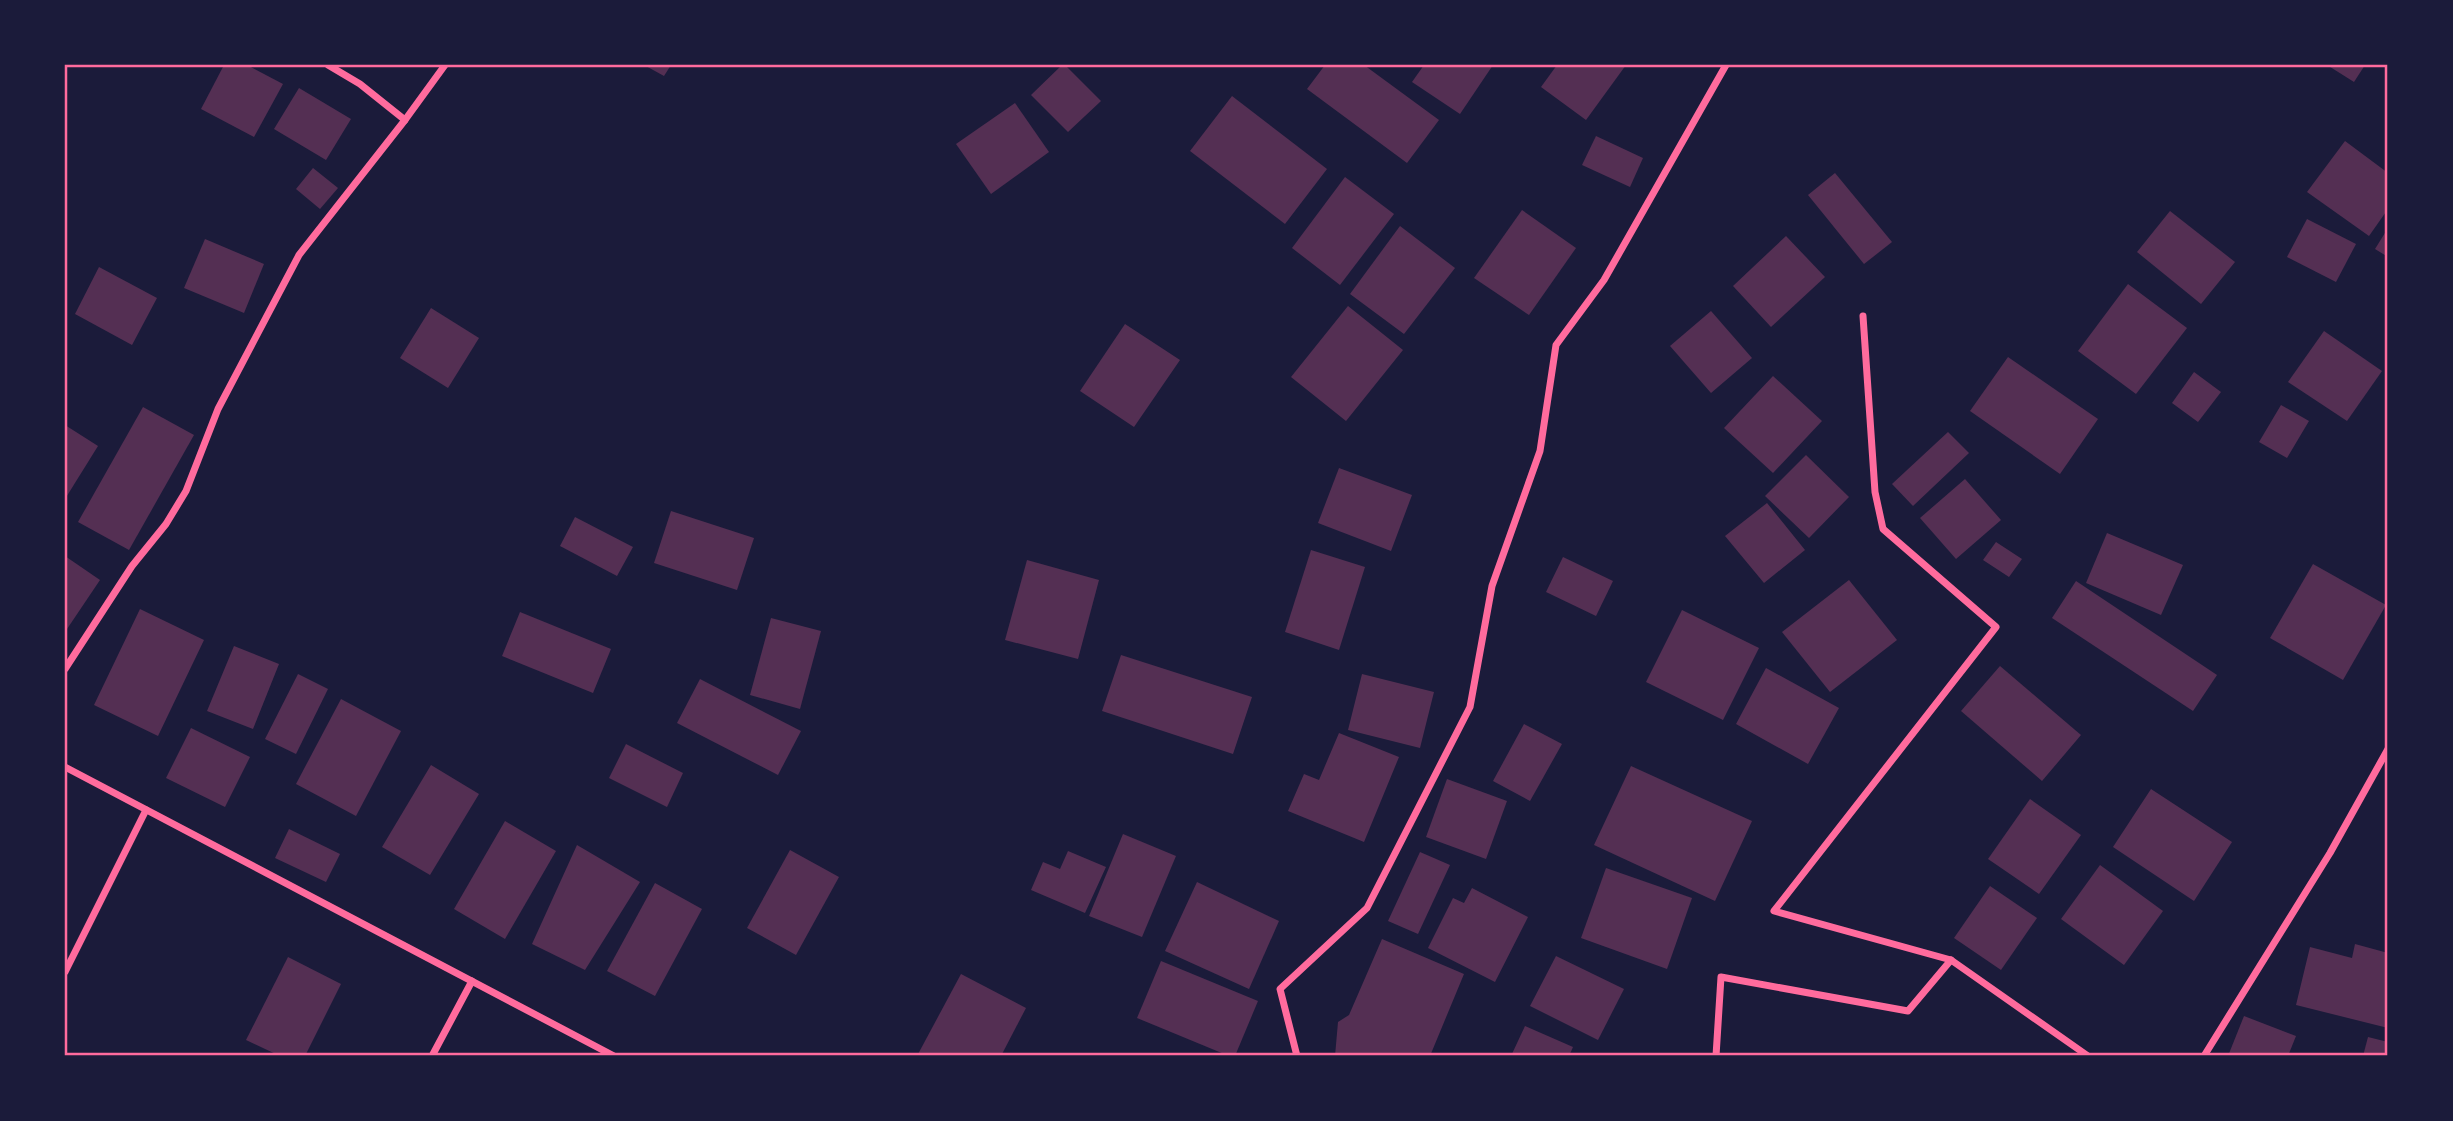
<svg xmlns="http://www.w3.org/2000/svg" width="2453" height="1121" viewBox="0 0 2453 1121" font-family="Bitter,serif">
<rect width="100%" height="100%" fill="#1b1b3a"/>
<g fill="#542f53">
<polygon points="224,65 247,65 283,84 254,137 201,109"/>
<polygon points="644,65 671,65 664,76"/>
<polygon points="1062,65 1065,65 1101,101 1068,132 1031,95"/>
<polygon points="1325,65 1364,65 1439,120 1407,163 1307,89"/>
<polygon points="1424,65 1493,65 1460,114 1412,82"/>
<polygon points="1557,65 1626,65 1586,120 1541,87"/>
<polygon points="2327,65 2365,65 2354,82"/>
<polygon points="299,88 351,119 326,160 274,129"/>
<polygon points="1232,96 1327,169 1285,224 1190,151"/>
<polygon points="1015,103 1049,152 991,194 956,144"/>
<polygon points="1596,136 1643,158 1630,187 1582,165"/>
<polygon points="2345,141 2388,173 2388,209 2369,236 2307,192"/>
<polygon points="313,168 338,188 320,209 296,189"/>
<polygon points="1835,173 1892,242 1864,264 1808,195"/>
<polygon points="1345,177 1394,214 1340,285 1292,248"/>
<polygon points="1522,210 1576,248 1529,315 1474,278"/>
<polygon points="2170,211 2235,262 2201,304 2137,252"/>
<polygon points="2307,219 2356,244 2336,282 2287,257"/>
<polygon points="1400,226 1455,268 1404,334 1350,294"/>
<polygon points="2388,228 2388,257 2375,249"/>
<polygon points="1786,236 1825,277 1771,327 1733,286"/>
<polygon points="205,239 264,264 244,313 184,288"/>
<polygon points="99,267 157,298 132,345 75,314"/>
<polygon points="2128,284 2187,328 2136,394 2078,351"/>
<polygon points="1348,306 1403,350 1346,421 1291,377"/>
<polygon points="431,308 479,338 448,388 400,358"/>
<polygon points="1711,311 1752,358 1711,393 1670,346"/>
<polygon points="1125,324 1180,360 1134,427 1080,391"/>
<polygon points="2324,331 2382,371 2347,421 2288,382"/>
<polygon points="2008,357 2098,419 2060,474 1970,411"/>
<polygon points="2194,372 2221,392 2198,422 2172,403"/>
<polygon points="1773,376 1822,421 1773,473 1724,428"/>
<polygon points="2281,405 2309,421 2287,458 2259,442"/>
<polygon points="143,407 194,435 129,550 78,522"/>
<polygon points="65,425 98,446 65,499"/>
<polygon points="1948,432 1969,453 1913,506 1892,484"/>
<polygon points="1806,455 1849,497 1809,538 1765,496"/>
<polygon points="1339,468 1412,495 1391,551 1318,523"/>
<polygon points="1965,479 2001,520 1956,559 1920,518"/>
<polygon points="1767,503 1805,550 1764,583 1725,536"/>
<polygon points="671,511 754,538 737,590 654,563"/>
<polygon points="575,517 633,547 617,576 560,546"/>
<polygon points="2107,533 2183,565 2161,615 2086,583"/>
<polygon points="1996,542 2022,559 2009,577 1983,560"/>
<polygon points="1311,550 1365,567 1339,650 1285,632"/>
<polygon points="65,556 100,580 65,632"/>
<polygon points="1563,557 1613,581 1596,616 1546,592"/>
<polygon points="1027,560 1099,580 1078,659 1005,640"/>
<polygon points="2313,564 2386,605 2343,680 2270,638"/>
<polygon points="1849,580 1897,640 1830,692 1782,632"/>
<polygon points="2076,581 2217,675 2193,711 2052,618"/>
<polygon points="140,609 204,640 158,736 94,705"/>
<polygon points="1682,610 1759,648 1723,720 1646,682"/>
<polygon points="520,612 611,649 593,693 502,656"/>
<polygon points="771,618 821,631 800,709 750,695"/>
<polygon points="234,646 279,664 253,729 207,711"/>
<polygon points="1121,655 1252,697 1233,754 1102,711"/>
<polygon points="2000,666 2081,735 2042,781 1961,711"/>
<polygon points="1766,668 1839,708 1808,764 1736,724"/>
<polygon points="298,674 328,689 296,754 265,739"/>
<polygon points="1362,674 1434,692 1420,748 1348,730"/>
<polygon points="700,679 801,731 778,775 677,723"/>
<polygon points="341,699 401,731 356,816 296,784"/>
<polygon points="1524,724 1562,744 1530,801 1493,781"/>
<polygon points="191,728 250,757 225,807 166,778"/>
<polygon points="1339,733 1399,757 1364,842 1288,811 1304,774 1319,780"/>
<polygon points="626,744 683,773 667,807 609,778"/>
<polygon points="431,765 479,794 430,875 382,847"/>
<polygon points="1631,766 1752,821 1715,901 1594,845"/>
<polygon points="1447,779 1507,801 1486,859 1426,837"/>
<polygon points="2151,789 2232,842 2194,901 2113,847"/>
<polygon points="2030,799 2081,835 2039,894 1988,859"/>
<polygon points="505,821 556,851 505,939 454,909"/>
<polygon points="289,829 340,854 326,882 275,858"/>
<polygon points="1123,834 1176,856 1142,937 1089,916"/>
<polygon points="577,845 640,882 585,970 532,944"/>
<polygon points="790,850 839,877 796,955 747,928"/>
<polygon points="1068,851 1106,867 1085,913 1031,890 1043,862 1060,869"/>
<polygon points="1420,852 1450,865 1418,934 1388,921"/>
<polygon points="2100,865 2163,911 2124,965 2061,919"/>
<polygon points="1606,868 1692,898 1667,969 1581,938"/>
<polygon points="1197,882 1279,921 1249,989 1165,951"/>
<polygon points="655,883 702,909 655,996 607,971"/>
<polygon points="1990,886 2037,918 2001,970 1954,938"/>
<polygon points="1472,888 1528,917 1495,982 1428,948 1453,898 1464,903"/>
<polygon points="1382,939 1464,974 1430,1056 1335,1056 1338,1022 1349,1015"/>
<polygon points="2355,944 2388,953 2388,1028 2296,1005 2310,947 2352,958"/>
<polygon points="1556,956 1624,989 1598,1040 1530,1006"/>
<polygon points="288,957 341,984 305,1056 280,1056 246,1040"/>
<polygon points="1161,961 1258,1001 1235,1056 1229,1056 1137,1018"/>
<polygon points="961,974 1026,1008 1001,1056 917,1056"/>
<polygon points="2244,1016 2296,1036 2288,1056 2228,1056"/>
<polygon points="1525,1026 1573,1047 1569,1056 1511,1056"/>
<polygon points="2368,1037 2388,1042 2388,1056 2363,1056"/>
</g>
<g fill="none" stroke-linecap="round" stroke-linejoin="round">
<g stroke="#ff6b9d" stroke-width="7">
<polyline points="328,65 360,84 405,120"/>
<polyline points="1863,316 1875,492 1883,529 1996,627 1774,911 1951,960 2088,1056"/>
<polyline points="65,669 132,566 166,524 186,491 218,409 299,255 405,120 445,65"/>
<polyline points="65,767 614,1056"/>
<polyline points="65,972 146,810"/>
<polyline points="432,1056 472,981"/>
<polyline points="1297,1056 1280,989 1367,908 1470,707 1492,586 1540,451 1556,345 1604,280 1726,65"/>
<polyline points="1716,1056 1721,977 1908,1011 1951,960"/>
<polyline points="2204,1056 2330,853 2388,749"/>
</g>
</g>
<rect width="2453" height="1121" fill="none" stroke="#1b1b3a" stroke-width="133"/>
<rect x="66" y="66" width="2320" height="988" fill="none" stroke="#ff6b9d" stroke-width="2.5"/>
</svg>
